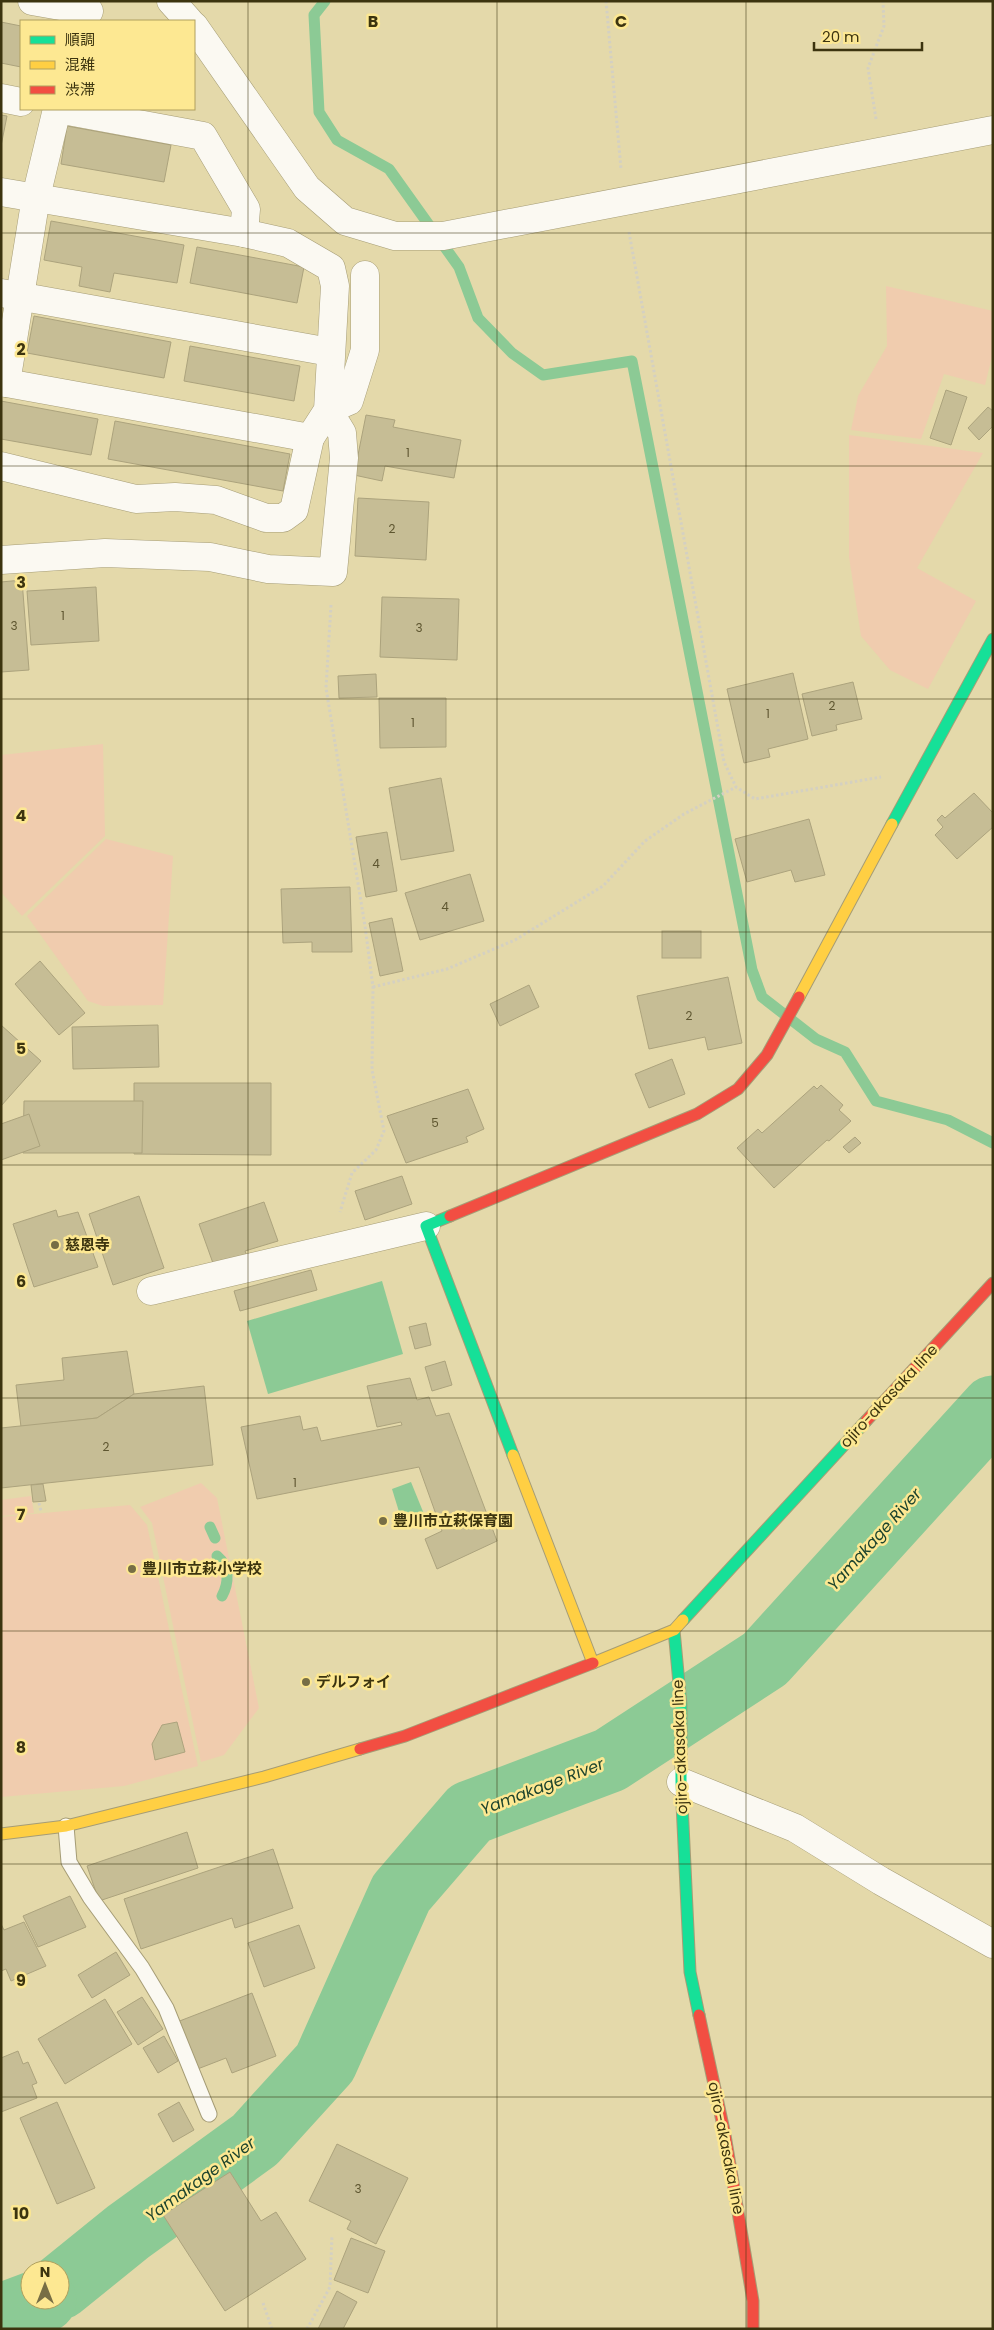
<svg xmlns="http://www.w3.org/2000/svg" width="994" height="2330" viewBox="0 0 994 2330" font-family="Poppins,'Noto Sans JP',sans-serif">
<rect width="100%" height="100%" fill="#e4d9aa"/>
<g fill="#f0ccae">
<polygon points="886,286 993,311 993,353 985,385 944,374 921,439 851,430 858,396 887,346"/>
<polygon points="849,435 983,453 917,568 976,601 928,689 890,670 861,636 849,557"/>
<polygon points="103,744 105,836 22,916 1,892 1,755"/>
<polygon points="106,839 173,856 163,1005 103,1006 88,1001 27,916"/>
<polygon points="201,1483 217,1498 259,1708 224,1755 201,1762 152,1523 140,1507"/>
<polygon points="31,1496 34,1513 1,1516 1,1500"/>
<polygon points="130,1505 147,1525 198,1766 124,1786 1,1797 1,1517"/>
</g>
<g fill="#8cca95">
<polygon points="382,1281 403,1354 268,1394 247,1321"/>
<polygon points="411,1482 426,1519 404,1528 392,1489"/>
</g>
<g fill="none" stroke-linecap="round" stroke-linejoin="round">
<g stroke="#8cca95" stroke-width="11">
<polyline points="325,1 314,15 319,112 337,140 389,169 459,267 478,318 512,353 543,375 632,361 752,970 762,997 816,1039 845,1052 876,1101 948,1120 993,1143"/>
<polyline points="210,1527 215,1538"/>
<path d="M217,1556c13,11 12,27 5,40"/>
</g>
<g stroke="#8cca95" stroke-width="65">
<polyline points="60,2287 128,2232 255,2140 325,2063 401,1893 470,1813 610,1760 765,1659 993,1408"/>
<polyline points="1,2316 44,2300"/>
</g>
</g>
<g fill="#c6bd95" stroke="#aca37d">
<polygon points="1,22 21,26 21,67 1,63"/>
<polygon points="1,115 7,116 1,146"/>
<polygon points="67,126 171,145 164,182 61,164"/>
<polygon points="51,221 184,245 177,283 114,273 110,292 79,286 82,267 44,260"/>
<polygon points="197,247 304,267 297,303 190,283"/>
<polygon points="34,316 171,342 164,378 27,353"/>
<polygon points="190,346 300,366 294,401 184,381"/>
<polygon points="946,390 967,397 951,445 930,438"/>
<polygon points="1,401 98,419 91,455 1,439"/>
<polygon points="988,407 993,411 993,426 979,440 968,428"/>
<polygon points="366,415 395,420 393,427 461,440 454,478 385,466 382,481 354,475"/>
<polygon points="115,421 290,454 283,491 108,459"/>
<polygon points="358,498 429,502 426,560 355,556"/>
<polygon points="22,580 29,670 1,672 1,582"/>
<polygon points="96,587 99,641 31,645 27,591"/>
<polygon points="382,597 459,599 457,660 380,657"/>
<polygon points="793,673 808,739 768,749 770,757 744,763 727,689"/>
<polygon points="376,674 377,697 339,698 338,676"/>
<polygon points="853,682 862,719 836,725 837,730 812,736 802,694"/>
<polygon points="379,698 446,698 446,747 380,748"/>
<polygon points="441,778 454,851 401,860 389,788"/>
<polygon points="974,793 993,813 993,827 957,859 935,835 943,827 937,820 942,815 945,818"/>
<polygon points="809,819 825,875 795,882 791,870 747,882 735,839"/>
<polygon points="387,832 397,891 366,897 356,837"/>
<polygon points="470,874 484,921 420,940 405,893"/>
<polygon points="350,887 352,952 312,952 312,942 283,943 281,889"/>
<polygon points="392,918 403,971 380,976 369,923"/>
<rect x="662" y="931" width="39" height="27"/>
<polygon points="40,961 85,1013 59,1035 15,984"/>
<polygon points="728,977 742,1043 708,1050 705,1037 649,1049 637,996"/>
<polygon points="529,985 539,1007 500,1026 490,1004"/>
<polygon points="1,1025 41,1061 1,1106"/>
<polygon points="158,1025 159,1067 73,1069 72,1027"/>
<polygon points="672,1059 685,1094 649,1108 635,1074"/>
<polygon points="134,1083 271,1083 271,1155 134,1154"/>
<polygon points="821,1085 843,1105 839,1110 851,1121 829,1141 827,1140 774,1188 737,1148 758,1129 762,1133 814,1086 817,1089"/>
<polygon points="468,1089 484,1129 466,1137 468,1142 406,1163 387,1116"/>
<polygon points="24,1101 143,1101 142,1153 23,1153"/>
<polygon points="29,1114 40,1146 1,1160 1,1124"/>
<polygon points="855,1137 861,1143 849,1153 843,1147"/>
<polygon points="402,1176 412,1204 365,1220 355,1191"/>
<polygon points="139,1196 164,1268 113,1285 89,1214"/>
<polygon points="264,1202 278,1241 245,1251 247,1256 214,1266 199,1224"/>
<polygon points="56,1210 58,1217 78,1212 98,1267 34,1287 13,1224"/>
<polygon points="311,1270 317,1290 240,1311 234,1291"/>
<polygon points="426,1323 431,1345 415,1349 409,1327"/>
<polygon points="127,1351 134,1394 97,1418 21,1427 16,1385 64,1380 62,1358"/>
<polygon points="445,1361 452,1385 432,1391 425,1367"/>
<polygon points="410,1378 417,1400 429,1397 436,1416 449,1413 497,1541 437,1569 425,1539 442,1531 419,1467 257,1499 241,1427 300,1416 303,1430 317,1427 321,1441 402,1425 401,1422 377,1427 367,1386"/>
<polygon points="204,1386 213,1465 1,1488 1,1428 97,1418 134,1394"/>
<polygon points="43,1484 46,1501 33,1502 31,1485"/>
<polygon points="177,1722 185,1752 155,1760 152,1744 162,1725"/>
<polygon points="187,1832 198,1868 99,1901 87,1866"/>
<polygon points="273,1849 293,1908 235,1928 232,1918 141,1949 124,1899"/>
<polygon points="70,1896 86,1927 38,1947 23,1916"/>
<polygon points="24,1922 46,1966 11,1981 6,1969 1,1971 1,1924 4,1930"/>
<polygon points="299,1925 315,1968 264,1987 248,1943"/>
<polygon points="116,1952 130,1975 92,1998 78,1975"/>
<polygon points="252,1993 276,2056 232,2073 226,2058 195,2070 177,2022"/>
<polygon points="142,1997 163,2029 138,2045 117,2012"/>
<polygon points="105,1999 132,2044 65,2084 38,2039"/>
<polygon points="164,2036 178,2061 158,2073 143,2048"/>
<polygon points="18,2051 23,2064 28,2062 37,2083 32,2085 37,2098 1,2112 1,2058"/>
<polygon points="57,2102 95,2188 57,2204 20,2118"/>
<polygon points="179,2102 194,2130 173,2142 158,2114"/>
<polygon points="337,2144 408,2178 376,2244 347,2229 351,2221 309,2201"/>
<polygon points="230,2172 261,2221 276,2212 306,2259 225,2311 163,2215"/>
<polygon points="351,2238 385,2251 368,2293 334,2280"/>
<polygon points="337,2291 357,2302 343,2329 318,2329"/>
</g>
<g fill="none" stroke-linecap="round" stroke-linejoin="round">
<defs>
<polyline id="lane" points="66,1826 69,1862 90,1897 142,1968 166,2008 209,2114"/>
<g id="street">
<polyline points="32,1 89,11"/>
<polyline points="171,1 189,21"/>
<polyline points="194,26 307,188 345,221 395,236 443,236 993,130"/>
<polyline points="1,98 21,102"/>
<polyline points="57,109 203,136 246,209 244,233"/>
<polyline points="1,192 244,233 288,243 331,268 335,286 328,410 310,438 294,510 283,518 266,518 216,500 175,497 136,499 1,466"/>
<polyline points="1,293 330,352"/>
<polyline points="1,382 310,438"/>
<polyline points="6,383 36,197 57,109"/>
<polyline points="1,560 105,553 210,557 268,569 333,572 344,458 342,433 328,410 349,401 365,350 365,275"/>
<polyline points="151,1291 426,1226"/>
<polyline points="681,1782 795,1828 881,1881 993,1944"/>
</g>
<g id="fast">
<polyline points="892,824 993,639"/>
<polyline points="450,1216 426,1226 513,1455"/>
<polyline points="683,1620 866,1421"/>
<polyline points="674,1630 681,1705 681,1782 690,1972 699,2015"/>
</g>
<g id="slow">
<polyline points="799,997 892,824"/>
<polyline points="513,1455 593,1663 674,1630 683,1620"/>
<polyline points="1,1834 66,1826 264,1777 360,1749"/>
</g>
<g id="jam">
<polyline points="450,1216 697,1114 738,1089 767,1055 799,997"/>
<polyline points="866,1421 993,1283"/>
<polyline points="360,1749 405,1736 593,1663"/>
<polyline points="699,2015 725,2135 753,2301 753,2329"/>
</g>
</defs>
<use href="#lane" stroke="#a69d76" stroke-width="17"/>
<use href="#street" stroke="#a69d76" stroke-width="29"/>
<use href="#fast" stroke="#a69d76" stroke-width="13"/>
<use href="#slow" stroke="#a69d76" stroke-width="13"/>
<use href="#jam" stroke="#a69d76" stroke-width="13"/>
<g stroke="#d4d0c2" stroke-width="3" stroke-dasharray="2.5 2.5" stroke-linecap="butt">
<polyline points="606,1 621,169"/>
<polyline points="876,119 868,68 884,26 883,1"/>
<polyline points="629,232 724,762 736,787 755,799 881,777"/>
<polyline points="331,605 326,688 365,926 373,987 372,1070 384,1131 376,1150 352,1173 340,1212"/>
<polyline points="373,987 447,969 515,940 603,886 645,841 684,814 736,787"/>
<polyline points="39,1503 41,1511"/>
<polyline points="263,2303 272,2329"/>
<polyline points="307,2329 330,2287 332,2235"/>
</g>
<use href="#lane" stroke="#fbf9f2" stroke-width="15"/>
<use href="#street" stroke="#fbf9f2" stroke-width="28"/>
<use href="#fast" stroke="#16e098" stroke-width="11"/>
<use href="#slow" stroke="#ffcf43" stroke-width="11"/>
<use href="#jam" stroke="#f24e42" stroke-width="11"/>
</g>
<path fill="none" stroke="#3c340f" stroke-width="1" stroke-opacity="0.55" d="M248,1v2328M497,1v2328M746,1v2328M1,233h992M1,466h992M1,699h992M1,932h992M1,1165h992M1,1398h992M1,1631h992M1,1864h992M1,2097h992"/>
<g fill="#776e45" stroke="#fde892" stroke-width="2">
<circle cx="55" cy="1245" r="5"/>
<circle cx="383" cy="1521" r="5"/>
<circle cx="132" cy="1569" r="5"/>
<circle cx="306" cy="1682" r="5"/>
</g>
<g text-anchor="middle" stroke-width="5" stroke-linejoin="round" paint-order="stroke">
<g font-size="12" fill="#5e5630">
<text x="408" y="457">1</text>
<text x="392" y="533">2</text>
<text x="63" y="620">1</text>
<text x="14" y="630">3</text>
<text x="419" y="632">3</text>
<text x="832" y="710">2</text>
<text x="768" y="718">1</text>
<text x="413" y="727">1</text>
<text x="376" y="868">4</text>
<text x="445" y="911">4</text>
<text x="689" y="1020">2</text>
<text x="435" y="1127">5</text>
<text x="106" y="1451">2</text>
<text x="295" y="1487">1</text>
<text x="358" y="2193">3</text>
</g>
<g font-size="15" font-weight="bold" fill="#3c340f" stroke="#fde892" text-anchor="start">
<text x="65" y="1250">慈恩寺</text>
<text x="393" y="1526">豊川市立萩保育園</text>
<text x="142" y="1574">豊川市立萩小学校</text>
<text x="316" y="1687">デルフォイ</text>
</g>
<g font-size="15" fill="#3c340f" stroke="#fde892">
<text transform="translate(889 1396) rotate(-47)" y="5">ojiro-akasaka line</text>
<text transform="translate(680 1747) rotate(-92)" y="5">ojiro-akasaka line</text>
<text transform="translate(726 2148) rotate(79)" y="5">ojiro-akasaka line</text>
</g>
<g font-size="16" font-style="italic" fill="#1d442d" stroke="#fde892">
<text transform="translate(874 1539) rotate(-48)" y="6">Yamakage River</text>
<text transform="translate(542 1786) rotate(-21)" y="6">Yamakage River</text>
<text transform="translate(200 2179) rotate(-36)" y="6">Yamakage River</text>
</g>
</g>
<g font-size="16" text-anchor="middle" font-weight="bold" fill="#3c340f" stroke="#fde892" stroke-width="5" stroke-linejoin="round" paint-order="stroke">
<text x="373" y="27">B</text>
<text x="621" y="27">C</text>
<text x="21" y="355">2</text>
<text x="21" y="588">3</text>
<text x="21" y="821">4</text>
<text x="21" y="1054">5</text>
<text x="21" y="1287">6</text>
<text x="21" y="1520">7</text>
<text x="21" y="1753">8</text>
<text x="21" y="1986">9</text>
<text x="21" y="2219">10</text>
</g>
<rect width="994" height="2330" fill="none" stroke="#3c340f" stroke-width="5"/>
<rect x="20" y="20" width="175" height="90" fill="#fde892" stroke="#b0a05e"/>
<rect x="30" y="36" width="25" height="8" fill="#16e098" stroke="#b0a05e"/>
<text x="65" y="45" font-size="15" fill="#3c340f">順調</text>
<rect x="30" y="61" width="25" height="8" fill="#ffcf43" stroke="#b0a05e"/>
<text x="65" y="70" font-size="15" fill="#3c340f">混雑</text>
<rect x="30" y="86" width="25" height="8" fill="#f24e42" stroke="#b0a05e"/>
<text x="65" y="95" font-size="15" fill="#3c340f">渋滞</text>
<g transform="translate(45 2285)"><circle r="24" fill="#fde892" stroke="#b0a05e"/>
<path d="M0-4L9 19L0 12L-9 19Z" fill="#776e45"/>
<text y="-8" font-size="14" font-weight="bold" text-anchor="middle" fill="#3c340f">N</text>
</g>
<path d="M814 42v8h108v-8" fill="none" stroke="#3c340f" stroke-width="2.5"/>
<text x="822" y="42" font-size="15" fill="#3c340f" stroke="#fde892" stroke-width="4" paint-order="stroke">20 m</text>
</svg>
